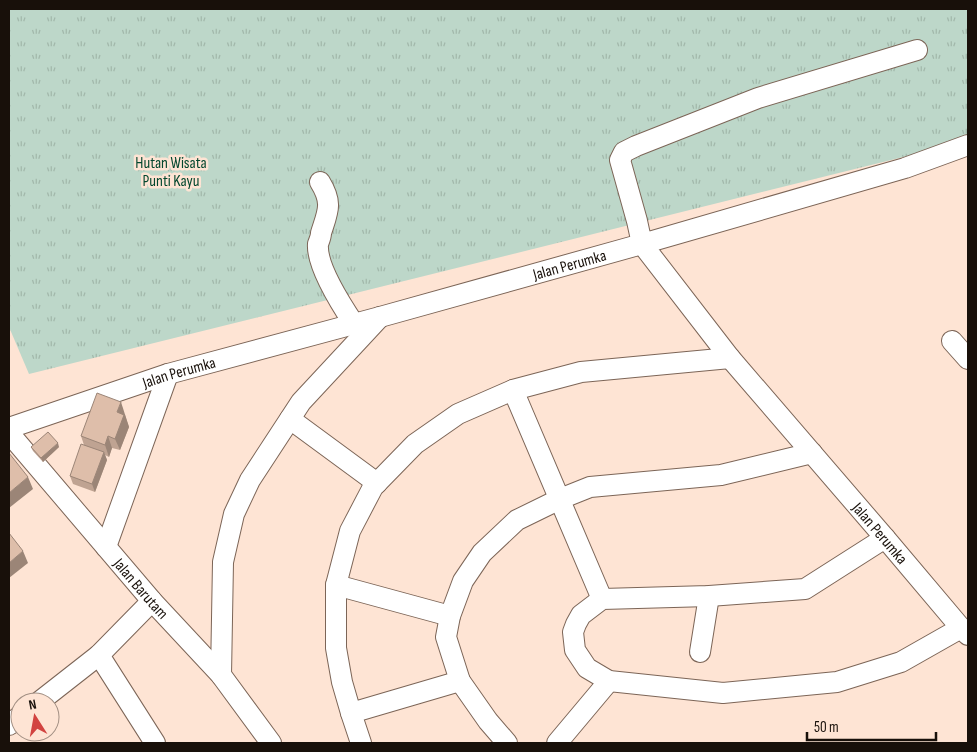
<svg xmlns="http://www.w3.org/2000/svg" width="977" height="752" viewBox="0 0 977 752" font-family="'Sofia Sans Condensed',sans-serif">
<defs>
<pattern id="park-tufts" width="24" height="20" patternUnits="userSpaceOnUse" patternTransform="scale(1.25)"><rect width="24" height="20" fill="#bdd7c9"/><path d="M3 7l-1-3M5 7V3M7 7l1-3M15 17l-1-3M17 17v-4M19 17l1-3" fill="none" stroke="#a2b8ab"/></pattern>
</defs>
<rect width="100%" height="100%" fill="#fee4d4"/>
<polygon fill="url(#park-tufts)" points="9,9 968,9 968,141 29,374 9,327"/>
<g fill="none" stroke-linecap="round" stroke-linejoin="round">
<defs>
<g id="minor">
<polyline points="917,50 758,98 636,146 624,152 620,160 637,221 642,244 905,168 968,145"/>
<path d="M320,182c13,21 8,29 1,51 0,4 -2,8 -3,11 -2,22 24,62 36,80"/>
<polyline points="952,341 968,359"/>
<polyline points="513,390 602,599"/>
<polyline points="290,419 377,483"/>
<path id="s1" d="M9,428l159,-54 212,-57 262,-73 88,114 155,180 76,90 7,7"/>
<path id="s2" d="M9,433l143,168 69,74 50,68"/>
<polyline points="885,538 805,589 709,596 602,599 581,615 576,624 573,632 575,650 587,668 609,681 723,693 837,682 901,662 961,628"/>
<polyline points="106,547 168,374"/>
<polyline points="336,585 450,616"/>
<polyline points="700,652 709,596"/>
<polyline points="99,655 155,743"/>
<polyline points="221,675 223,562 234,514 250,480 301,402 380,317"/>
<polyline points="39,702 99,655 152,601"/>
<polyline points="351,713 460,681"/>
<polyline points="9,725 20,716"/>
<polyline points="361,743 351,713 342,682 336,648 336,585 350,531 373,487 415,444 458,414 513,390 581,372 730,358"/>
<polyline points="507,743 488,721 460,681 446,637 450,616 463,581 482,553 517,520 560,499 590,487 721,475 812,453"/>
<polyline points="557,743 609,681"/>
</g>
</defs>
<use href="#minor" stroke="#7c6557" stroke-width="22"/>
<use href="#minor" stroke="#fff" stroke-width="20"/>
</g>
<g fill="#bfa392">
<polygon points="125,414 125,415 129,427 120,450 112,448 109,457 105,455 107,460 95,492 73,484 70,476 84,445 81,436"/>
<polygon points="31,447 59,447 43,462 33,451"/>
</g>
<g fill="#9b8577">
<polygon points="121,402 129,427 120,450 115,439 117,412"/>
<polygon points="108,436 112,448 109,457 105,445"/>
<polygon points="58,443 59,447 43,462 41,458"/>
<polygon points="104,452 107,460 95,492 92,484"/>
<polygon points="28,477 33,489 9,508 9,493"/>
<polygon points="23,551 28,563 9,578 9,563"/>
</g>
<g fill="#debeaa" stroke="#9b8577">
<polygon points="97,393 121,402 117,412 124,415 115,439 108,436 105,445 81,436"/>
<polygon points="48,432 58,443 41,458 31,447"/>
<polygon points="81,444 104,452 92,484 70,476"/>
<polygon points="9,453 28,477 9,493"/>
<polygon points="9,533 23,551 9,563"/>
</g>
<g text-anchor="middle" stroke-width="5" stroke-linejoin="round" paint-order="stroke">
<g font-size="16" fill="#03472e" stroke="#fee4d4">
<text x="171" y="168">Hutan Wisata<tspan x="171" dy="18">Punti Kayu</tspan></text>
</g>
<g font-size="16" fill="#18100a" stroke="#fee4d4">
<text dy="6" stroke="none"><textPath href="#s1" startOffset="584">Jalan Perumka</textPath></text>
<text dy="6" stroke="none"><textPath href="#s1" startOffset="179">Jalan Perumka</textPath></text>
<text dy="6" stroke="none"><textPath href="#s1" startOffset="1034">Jalan Perumka</textPath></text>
<text dy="6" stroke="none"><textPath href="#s2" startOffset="204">Jalan Barutam</textPath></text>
</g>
</g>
<rect width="977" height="752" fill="none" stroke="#18100a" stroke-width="20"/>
<g transform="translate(35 717) rotate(349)"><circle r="24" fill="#fee4d4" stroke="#a28f83"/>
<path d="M0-4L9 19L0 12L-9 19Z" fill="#d24340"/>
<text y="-8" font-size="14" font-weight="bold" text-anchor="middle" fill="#18100a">N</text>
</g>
<path d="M807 732v8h129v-8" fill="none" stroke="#18100a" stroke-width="2.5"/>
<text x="814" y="732" font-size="15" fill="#18100a" stroke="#fee4d4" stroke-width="4" paint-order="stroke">50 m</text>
</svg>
